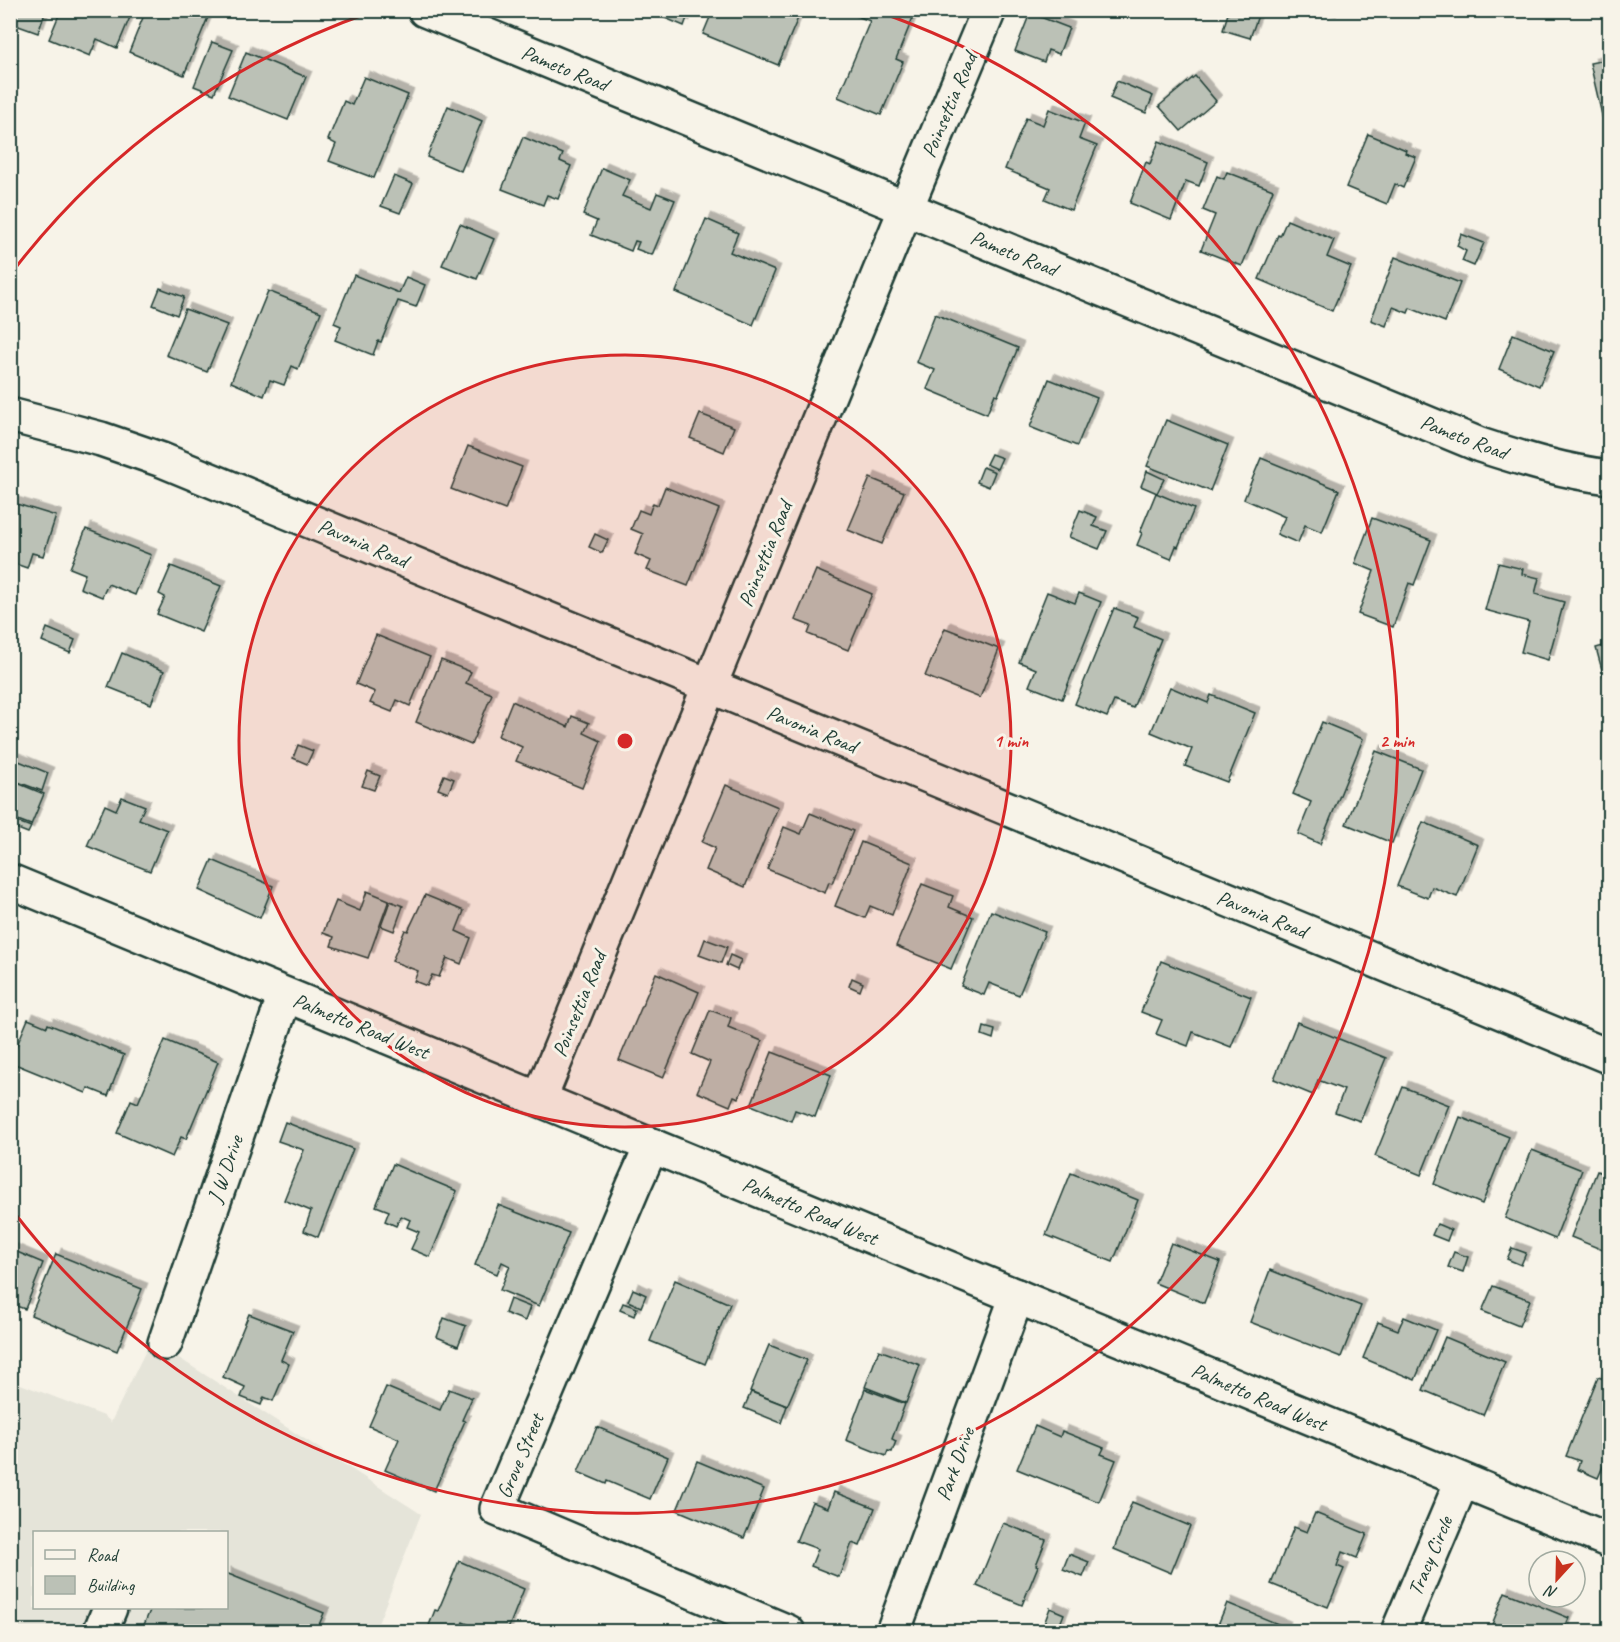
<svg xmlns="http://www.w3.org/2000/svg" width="1620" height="1642" viewBox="0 0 1620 1642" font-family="Caveat,sans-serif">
<defs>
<filter id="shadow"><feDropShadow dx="5.5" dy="-5.5" stdDeviation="0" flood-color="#0004"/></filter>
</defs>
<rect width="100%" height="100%" fill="#f7f3e8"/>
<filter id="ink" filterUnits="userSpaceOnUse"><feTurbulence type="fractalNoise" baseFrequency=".0167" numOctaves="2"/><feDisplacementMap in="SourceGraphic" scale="12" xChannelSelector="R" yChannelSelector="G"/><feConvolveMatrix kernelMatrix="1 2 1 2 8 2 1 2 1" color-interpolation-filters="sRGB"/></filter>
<g filter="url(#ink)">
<path fill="#e5e4d9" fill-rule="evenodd" d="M151,1340l270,174 -46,117h-364l-1,-251 94,36 7,6zM34,1532h192v76h-192z"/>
<g fill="#bbc1b6" stroke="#1f3d34" stroke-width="1.5" filter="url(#shadow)">
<polygon points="10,10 46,10 38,33 10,23"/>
<polygon points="61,10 133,10 117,48 97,39 90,56 49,39"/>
<polygon points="146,10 211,10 184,75 129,52"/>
<polygon points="646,10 690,10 684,26"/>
<polygon points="713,10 800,10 801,11 778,65 703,34"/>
<polygon points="860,10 916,10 896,59 903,62 881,115 838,97 870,21 857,16"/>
<polygon points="1229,10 1260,10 1250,38 1223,30"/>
<polygon points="1344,10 1336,11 1336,15 1296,11"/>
<polygon points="1030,13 1069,28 1059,54 1048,50 1044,62 1015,51"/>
<polygon points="212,42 233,50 214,94 194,86"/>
<polygon points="246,52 306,77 288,120 228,96"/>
<polygon points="1610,59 1610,136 1607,137 1590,63"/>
<polygon points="1195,76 1216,101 1181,131 1159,106"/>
<polygon points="364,77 408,95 374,178 329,161 336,144 328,140 344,101 352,105"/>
<polygon points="1117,81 1153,96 1146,113 1110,98"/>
<polygon points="448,106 482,121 461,171 427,157"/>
<polygon points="1049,109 1085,123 1079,139 1097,146 1071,210 1045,199 1050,188 1005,169 1026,118 1043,125"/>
<polygon points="1368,134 1406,150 1405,153 1416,157 1403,188 1395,184 1387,204 1346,187"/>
<polygon points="523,137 563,154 560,161 571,166 558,199 547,195 543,205 502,189"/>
<polygon points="1159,141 1208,162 1199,186 1186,181 1171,220 1130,203 1146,162 1150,164"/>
<polygon points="602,168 630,180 622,196 651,208 657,193 675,200 652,255 636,249 639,242 635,241 631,251 591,235 597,221 583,215"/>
<polygon points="1227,172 1273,190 1242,266 1201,250 1215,215 1203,210 1217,176 1224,179"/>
<polygon points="394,176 413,184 400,213 381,206"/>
<polygon points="706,219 738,233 730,252 775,271 753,325 676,292"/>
<polygon points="1287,220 1334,240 1327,257 1351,267 1332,311 1259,279 1278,235 1280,236"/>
<polygon points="460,224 494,239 477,279 442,265"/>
<polygon points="1461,234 1484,243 1474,266 1462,261 1466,251 1457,246"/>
<polygon points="1395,257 1460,283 1445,322 1410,308 1408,313 1393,307 1386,326 1371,320"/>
<polygon points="354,275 399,293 406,277 425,285 416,307 398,301 381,342 378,341 373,355 335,340 341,326 334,323"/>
<polygon points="160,288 184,297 177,315 153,305"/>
<polygon points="268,291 321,312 298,369 292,366 284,385 270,380 264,396 231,382"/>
<polygon points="185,309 227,325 207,372 166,355"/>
<polygon points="935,314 1018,348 998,395 995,394 987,414 927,389 935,370 916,362"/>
<polygon points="1513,334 1554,351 1539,386 1499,369"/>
<polygon points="1049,379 1097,398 1077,446 1030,427"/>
<polygon points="700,414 734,427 724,452 690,438"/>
<polygon points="1166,420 1228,445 1210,491 1147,466"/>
<polygon points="468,446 522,467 505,510 451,489"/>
<polygon points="991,454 1002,458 997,469 986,464"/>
<polygon points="1261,458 1339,490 1322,532 1305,525 1298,543 1277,534 1285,517 1244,499"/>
<polygon points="983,467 995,472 989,487 977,482"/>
<polygon points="1147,471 1164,479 1157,493 1141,486"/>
<polygon points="870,478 904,492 882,544 848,530"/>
<polygon points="665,487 719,509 688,586 647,570 651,561 635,554 643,534 631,529 639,510 649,514 653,503 658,505"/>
<polygon points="1156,493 1194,509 1178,547 1176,546 1171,559 1137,545 1142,533 1140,532"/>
<polygon points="10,502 56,516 43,556 32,553 27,568 10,562"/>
<polygon points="1080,510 1097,517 1093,526 1107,531 1099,549 1069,537"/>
<polygon points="1372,518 1431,540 1414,585 1409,583 1393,627 1358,614 1374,571 1355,563"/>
<polygon points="86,529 151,555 135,595 108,584 102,597 80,588 85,574 70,568"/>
<polygon points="595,534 608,540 602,553 589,547"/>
<polygon points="1498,563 1523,569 1522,574 1539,578 1535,594 1564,602 1548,660 1521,652 1529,622 1485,610"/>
<polygon points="171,566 221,586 201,632 157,614 165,597 159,594"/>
<polygon points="816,570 872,594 848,650 808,634 811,626 795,620"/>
<polygon points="1047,592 1075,603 1079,593 1101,602 1062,699 1029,686 1036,669 1019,662"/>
<polygon points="1114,608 1138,617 1134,627 1161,639 1133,708 1114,701 1107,717 1075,704"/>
<polygon points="47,628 75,640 70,653 42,641"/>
<polygon points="945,628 999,649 980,698 925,676"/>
<polygon points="376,635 430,657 410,706 397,700 392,712 370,703 375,692 356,684"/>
<polygon points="1610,644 1610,675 1604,677 1596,648"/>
<polygon points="122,653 164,671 151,704 108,687"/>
<polygon points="441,660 471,672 466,683 492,694 471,745 416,722"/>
<polygon points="1170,687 1208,703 1211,695 1255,713 1227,782 1185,766 1192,749 1151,732"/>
<polygon points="512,701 568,727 572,716 589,723 584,733 601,741 582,788 516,761 522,747 498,736"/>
<polygon points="1322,722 1363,739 1320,844 1298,834 1311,802 1293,794"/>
<polygon points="298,745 313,751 307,764 293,758"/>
<polygon points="1376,751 1421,769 1392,843 1346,824"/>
<polygon points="14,759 48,773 42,791 10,779 10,768"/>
<polygon points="368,771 380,776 374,790 362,786"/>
<polygon points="444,775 454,779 448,793 438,789"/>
<polygon points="10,780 44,794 31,825 10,817"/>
<polygon points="726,785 778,807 745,887 706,870 715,848 702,842"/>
<polygon points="122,797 145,806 139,819 167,830 150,871 87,846 105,805 116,810"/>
<polygon points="810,813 853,831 832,883 829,882 825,893 767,869 784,827 801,834"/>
<polygon points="10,819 31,827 28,833 10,826"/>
<polygon points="1423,822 1478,845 1457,897 1432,887 1428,898 1397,886"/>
<polygon points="861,842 912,863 892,915 870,906 865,918 835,906"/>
<polygon points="212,860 273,886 260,918 199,890"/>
<polygon points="922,884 953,896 949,907 973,917 951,969 896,946"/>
<polygon points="367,891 389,900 368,958 331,946 334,937 323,933 336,901 360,911"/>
<polygon points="425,895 464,911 456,931 471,938 461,964 447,958 439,977 432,975 427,986 414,981 418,971 392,961 405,930 408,931"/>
<polygon points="390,901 403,906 394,931 381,926"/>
<polygon points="991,911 1045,932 1019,995 989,983 984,995 961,986"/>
<polygon points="705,939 727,947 721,963 699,955"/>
<polygon points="730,955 741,960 737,970 726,965"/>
<polygon points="1161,961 1251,997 1231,1047 1193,1032 1188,1046 1156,1034 1162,1020 1141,1012"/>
<polygon points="656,973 699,992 663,1078 619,1060"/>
<polygon points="852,978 863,983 860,991 849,986"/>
<polygon points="710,1010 731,1018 728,1027 762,1041 739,1098 734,1096 730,1106 697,1092 710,1062 692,1054"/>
<polygon points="28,1019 47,1027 48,1024 124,1055 108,1096 88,1088 86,1093 10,1062"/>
<polygon points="1297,1022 1386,1058 1360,1121 1335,1112 1344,1090 1318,1080 1313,1095 1274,1079"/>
<polygon points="984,1027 995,1030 993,1039 982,1035"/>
<polygon points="165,1040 218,1062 186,1139 181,1137 172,1157 117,1133 131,1100 138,1103"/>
<polygon points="772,1052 831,1075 815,1117 795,1110 791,1121 751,1105"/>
<polygon points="1403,1087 1449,1105 1421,1175 1375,1156"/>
<polygon points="1460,1117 1509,1137 1482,1204 1434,1184"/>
<polygon points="285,1122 353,1149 318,1237 304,1231 311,1211 284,1200 304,1150 278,1141"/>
<polygon points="1532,1150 1582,1170 1555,1239 1505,1218"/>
<polygon points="393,1164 457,1191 430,1257 411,1249 419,1232 407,1227 410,1220 401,1216 396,1226 385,1221 389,1211 376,1206"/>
<polygon points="1597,1171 1610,1176 1610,1253 1571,1237"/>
<polygon points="1071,1173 1138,1200 1113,1262 1046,1235"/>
<polygon points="498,1205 569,1233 539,1306 500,1290 510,1266 502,1262 497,1274 475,1265"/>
<polygon points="1437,1224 1451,1230 1447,1241 1432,1235"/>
<polygon points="1171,1243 1220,1262 1204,1303 1155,1283"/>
<polygon points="1512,1248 1526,1253 1521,1265 1507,1259"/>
<polygon points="10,1249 43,1263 25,1309 10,1304"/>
<polygon points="1454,1252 1468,1257 1463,1272 1448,1267"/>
<polygon points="56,1254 142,1289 117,1351 31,1315"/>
<polygon points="1270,1270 1361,1306 1341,1357 1250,1322"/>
<polygon points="675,1280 730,1304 705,1364 650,1341"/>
<polygon points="1493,1286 1530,1300 1519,1326 1482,1311"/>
<polygon points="633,1289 646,1295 641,1307 628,1301"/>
<polygon points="510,1299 530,1307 525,1321 505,1313"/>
<polygon points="623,1303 637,1308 634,1316 620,1310"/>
<polygon points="249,1314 293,1331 281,1360 289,1364 273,1401 264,1397 261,1405 241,1397 245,1387 223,1377"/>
<polygon points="1404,1317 1436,1330 1415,1380 1363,1358 1378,1322 1398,1330"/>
<polygon points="444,1318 466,1326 458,1346 437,1337"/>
<polygon points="1445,1337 1505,1362 1483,1415 1423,1390"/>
<polygon points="769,1345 807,1360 787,1406 750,1391"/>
<polygon points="879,1350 920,1365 906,1403 865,1387"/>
<polygon points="1598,1377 1610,1381 1610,1450 1598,1478 1577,1469 1580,1461 1566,1456"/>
<polygon points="386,1387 440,1410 449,1389 472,1398 462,1420 465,1421 434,1491 385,1470 399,1439 369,1426"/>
<polygon points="865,1389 905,1404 892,1439 896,1441 892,1452 888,1451 886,1456 846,1440"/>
<polygon points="751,1392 787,1406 781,1423 744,1408"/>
<polygon points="1035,1426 1060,1437 1062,1431 1104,1448 1101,1454 1116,1460 1099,1502 1017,1469"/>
<polygon points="597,1427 668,1457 650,1499 607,1481 606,1484 578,1472"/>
<polygon points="697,1461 764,1489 744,1538 677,1510"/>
<polygon points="834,1492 875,1508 860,1546 852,1543 839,1577 811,1566 818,1549 796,1541 812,1502 828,1508"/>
<polygon points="1132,1502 1190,1526 1171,1573 1114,1549"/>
<polygon points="1315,1513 1367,1534 1357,1558 1342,1552 1337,1566 1344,1569 1328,1607 1271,1584 1294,1527 1307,1532"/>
<polygon points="1003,1523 1046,1540 1036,1565 1038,1566 1022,1605 977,1586"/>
<polygon points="1069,1554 1089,1562 1083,1577 1063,1569"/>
<polygon points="459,1561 524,1589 507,1632 485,1632 463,1622 459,1632 438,1632 428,1628 435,1610 438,1611"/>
<polygon points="226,1573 324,1613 316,1632 141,1632 151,1608 226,1608"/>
<polygon points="1505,1592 1569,1618 1563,1632 1489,1632"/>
<polygon points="1227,1603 1285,1627 1283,1632 1215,1632"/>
<polygon points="1050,1608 1064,1614 1058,1629 1044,1624"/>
</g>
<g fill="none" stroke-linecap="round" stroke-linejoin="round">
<defs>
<g id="minor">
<path d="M425,10l1055,435c43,14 85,27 130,32"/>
<polyline points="10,415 101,439 162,460 1610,1057"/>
<polyline points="10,881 1610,1541"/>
<polyline points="540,1098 906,208 989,10"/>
<polyline points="652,1145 634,1185 497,1509 788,1632"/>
<polyline points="165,1343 285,995"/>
<polyline points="100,1632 110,1608"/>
<polyline points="893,1632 1017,1296"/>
<polyline points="1398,1632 1462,1481"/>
</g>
</defs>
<use href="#minor" stroke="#1f3d34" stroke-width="38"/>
<use href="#minor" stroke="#f7f3e8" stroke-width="33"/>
</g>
</g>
<circle cx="625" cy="741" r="386" fill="#d62828" fill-opacity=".12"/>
<g fill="none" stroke="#d62828" stroke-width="3">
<circle cx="625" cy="741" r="386"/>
<path d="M13 271A772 772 0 0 1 374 11M876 11A772 772 0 1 1 13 1211"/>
</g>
<g text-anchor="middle" stroke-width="6" stroke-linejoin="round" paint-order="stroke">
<g font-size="21" fill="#1f3d34" stroke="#f7f3e8">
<text transform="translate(565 68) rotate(22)" y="7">Pameto Road</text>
<text transform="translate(949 105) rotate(-67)" y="7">Poinsettia Road</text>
<text transform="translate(1014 253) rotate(22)" y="7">Pameto Road</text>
<text transform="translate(1464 437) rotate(21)" y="7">Pameto Road</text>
<text transform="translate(363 543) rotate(23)" y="7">Pavonia Road</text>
<text transform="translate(765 554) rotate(-68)" y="7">Poinsettia Road</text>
<text transform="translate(812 729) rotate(22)" y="7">Pavonia Road</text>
<text transform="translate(1262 914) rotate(22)" y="7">Pavonia Road</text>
<text transform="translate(579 1004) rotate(-68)" y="7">Poinsettia Road</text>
<text transform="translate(361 1026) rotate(22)" y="7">Palmetto Road West</text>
<text transform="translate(225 1169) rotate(-71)" y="7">J W Drive</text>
<text transform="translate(810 1211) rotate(23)" y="7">Palmetto Road West</text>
<text transform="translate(1259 1397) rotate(23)" y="7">Palmetto Road West</text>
<text transform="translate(520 1456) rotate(-67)" y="7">Grove Street</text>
<text transform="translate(955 1464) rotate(-70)" y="7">Park Drive</text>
<text transform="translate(1430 1556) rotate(-67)" y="7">Tracy Circle</text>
</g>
</g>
<circle cx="625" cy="741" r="9" fill="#d62828" stroke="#f7f3e8" stroke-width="3"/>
<g font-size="18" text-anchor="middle" font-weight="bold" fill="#d62828" stroke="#f7f3e8" stroke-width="6" stroke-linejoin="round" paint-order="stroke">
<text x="1011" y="747">1 min</text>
<text x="1397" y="747">2 min</text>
</g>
<rect width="1620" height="1642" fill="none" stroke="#f7f3e8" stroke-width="36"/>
<rect x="18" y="18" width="1584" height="1606" fill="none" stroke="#1f3d34" stroke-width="2" filter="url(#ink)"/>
<rect x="33" y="1531" width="195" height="78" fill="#f7f3e8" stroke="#a1aaa0" stroke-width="1.5"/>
<rect x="45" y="1550" width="30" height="9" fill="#f7f3e8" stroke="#a1aaa0" stroke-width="1.5"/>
<text x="87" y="1561" font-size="18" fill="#1f3d34">Road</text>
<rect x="45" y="1576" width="30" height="18" fill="#bbc1b6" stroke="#a1aaa0" stroke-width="1.5"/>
<text x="87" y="1591" font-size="18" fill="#1f3d34">Building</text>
<g transform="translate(1557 1579) rotate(202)"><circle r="28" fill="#f7f3e8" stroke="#a1aaa0" stroke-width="1.5"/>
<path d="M0-4.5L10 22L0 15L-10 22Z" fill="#c8321e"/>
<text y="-9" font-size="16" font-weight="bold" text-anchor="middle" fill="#1f3d34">N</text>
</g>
</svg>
